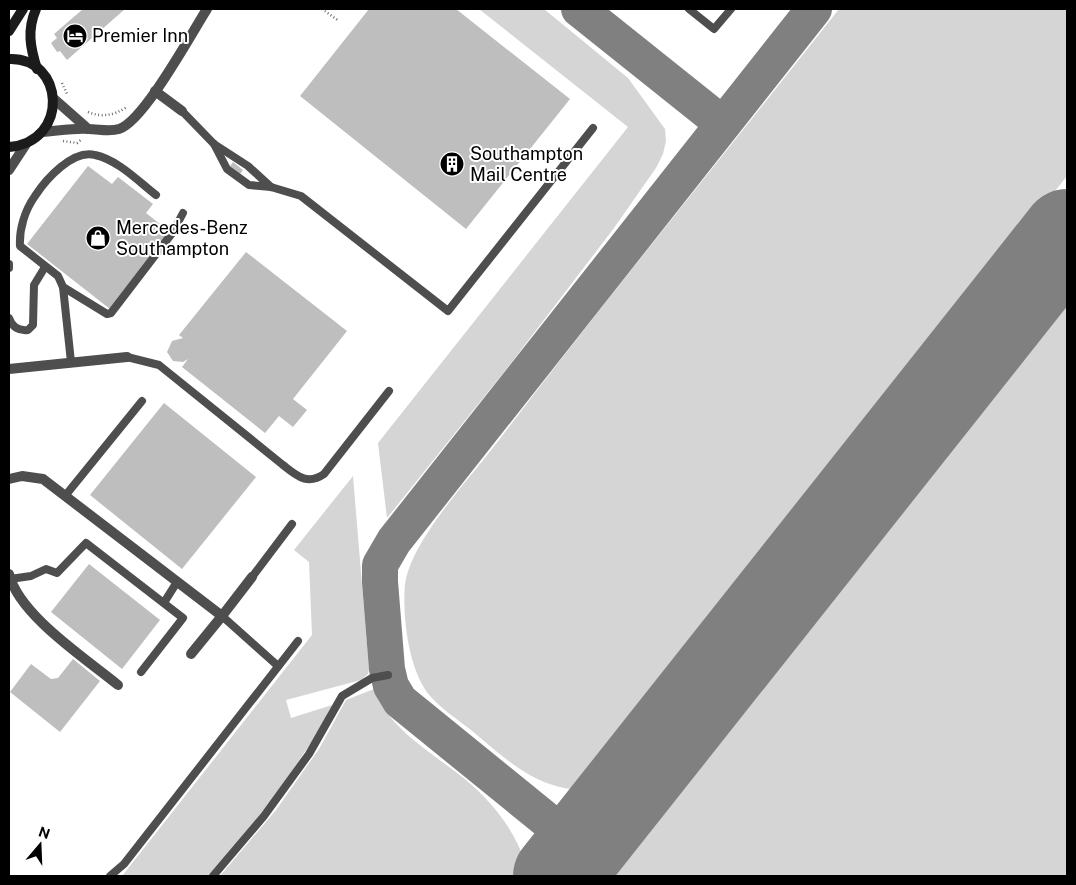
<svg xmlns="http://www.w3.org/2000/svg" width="1076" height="885" viewBox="0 0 1076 885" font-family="'Public Sans',sans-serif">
<rect width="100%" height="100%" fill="#fff"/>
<g fill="#d5d5d5">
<polygon points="479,9 544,9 628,78 665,129 666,141 663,154 656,168 614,228 508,367 387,518 378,443 628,127"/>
<path d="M839,9h228v167l-486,614c-47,-2 -76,-32 -110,-60 -13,-10 -28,-20 -40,-33 -22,-24 -29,-80 -26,-112 5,-44 67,-109 94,-145 111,-146 227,-288 340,-431z"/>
<polygon points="1067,292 1067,876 618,876 609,870"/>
<polygon points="353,476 369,669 368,674 361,680 286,700 291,718 332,705 320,729 273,799 209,876 122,876 312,635 309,562 294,550"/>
<path d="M374,689c16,44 67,68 100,98 25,23 40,45 52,76l-11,13h-295l56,-66 43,-61 27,-49z"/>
</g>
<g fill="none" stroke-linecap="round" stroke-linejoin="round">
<g stroke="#808080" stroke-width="36">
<polyline points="579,9 723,124"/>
<polyline points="581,848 400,701 391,686 387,669 380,582 380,565 394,541 814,9"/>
</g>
<polyline stroke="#808080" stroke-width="90" points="558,876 1067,234"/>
</g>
<g fill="#bebebe">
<polygon points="83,9 125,9 67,60 60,51 57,52 51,43 57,38 54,34"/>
<polygon points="369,9 456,9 570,99 466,229 300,96"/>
<polygon points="233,162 243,170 240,174 230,166"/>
<polygon points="88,166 112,184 118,177 153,204 146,213 170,232 110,309 27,244"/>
<polygon points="246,252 347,331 293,399 307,410 293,427 279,416 265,433 182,367 188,359 183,362 173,361 167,352 172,341 183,338 179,335"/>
<polygon points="164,403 256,477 182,569 90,495"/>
<polygon points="89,564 160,620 122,669 51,612"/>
<polygon points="73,659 100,681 60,732 10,692 31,664 51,679 58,678"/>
</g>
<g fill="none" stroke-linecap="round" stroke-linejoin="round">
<g stroke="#707070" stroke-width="2.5" stroke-dasharray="1 2.5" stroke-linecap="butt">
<polyline points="322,9 339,21"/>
<polyline points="62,83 67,94"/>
<path d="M88,112c15,6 26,3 39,-5"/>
<polyline points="63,141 77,143 82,139"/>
</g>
<g stroke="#4e4e4e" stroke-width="8">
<polyline points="689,9 714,29 731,9"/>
<polyline points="182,111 214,144 248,166 271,187"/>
<polyline points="214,144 227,169 249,185 271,187 301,196 448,311 593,128"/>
<polyline points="9,268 9,264"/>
<polyline points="63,287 107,314 111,313 173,232 183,213"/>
<path d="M9,318c3,9 10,13 19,12l5,-5 1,-40 11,-18"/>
<path d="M127,357l32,8 124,100c13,10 24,21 41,9l65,-83"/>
<path d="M71,362l-8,-75 -5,-11 -38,-30c-1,-17 5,-36 15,-50 11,-17 38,-47 60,-41 23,5 43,26 61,40"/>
<polyline points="65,496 142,401"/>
<polyline points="252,577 292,524"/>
<polyline points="10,579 31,576 46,569 57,573 86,543 183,618 141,672"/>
<polyline points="165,601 177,582"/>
<polyline points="222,616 278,666"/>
<polyline points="110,876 124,864 298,641"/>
<polyline points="213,876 264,816 309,754 342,696 372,678 388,675"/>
</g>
<g stroke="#4e4e4e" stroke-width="10">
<polyline points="155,91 182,111"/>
<polyline points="53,98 87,128"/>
<path d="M42,132c15,-1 32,-4 46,-3 11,0 21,3 31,0 25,-8 72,-95 88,-120"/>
<polyline points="9,170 26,144"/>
<polyline points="9,369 127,357"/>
<polyline points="9,479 22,476 43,479 222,616 252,577"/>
<path d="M9,574c10,41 76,84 109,111"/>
<polyline points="191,654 222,616"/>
</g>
<g stroke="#1b1b1b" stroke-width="10">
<path d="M36,9c-9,21 -6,38 1,60"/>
<polyline points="9,31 23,9"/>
<path d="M9,59c56,-2 61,83 0,88"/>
</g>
</g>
<defs>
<symbol id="hotel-disc" viewBox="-11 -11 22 22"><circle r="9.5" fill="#000" stroke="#fff"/><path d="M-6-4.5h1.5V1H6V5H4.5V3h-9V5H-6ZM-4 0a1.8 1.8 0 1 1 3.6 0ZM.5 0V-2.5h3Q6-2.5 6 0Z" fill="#fff"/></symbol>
<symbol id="building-disc" viewBox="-11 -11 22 22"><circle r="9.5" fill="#000" stroke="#fff"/><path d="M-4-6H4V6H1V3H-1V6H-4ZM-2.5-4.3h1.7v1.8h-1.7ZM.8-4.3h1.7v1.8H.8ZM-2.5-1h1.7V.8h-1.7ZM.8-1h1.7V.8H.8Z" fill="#fff"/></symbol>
<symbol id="shop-disc" viewBox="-11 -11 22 22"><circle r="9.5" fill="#000" stroke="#fff"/><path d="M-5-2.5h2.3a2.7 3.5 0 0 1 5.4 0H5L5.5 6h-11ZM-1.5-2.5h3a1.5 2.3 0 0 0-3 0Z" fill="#fff"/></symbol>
</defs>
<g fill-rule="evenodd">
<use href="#hotel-disc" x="61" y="22" width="28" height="28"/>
<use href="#building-disc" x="438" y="150" width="28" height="28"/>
<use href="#shop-disc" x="84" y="224" width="28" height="28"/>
</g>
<g text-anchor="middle" stroke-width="4" stroke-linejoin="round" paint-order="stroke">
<g font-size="18" fill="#000" stroke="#fff" text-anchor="start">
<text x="92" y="42">Premier Inn</text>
<text x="470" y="160">Southampton<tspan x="470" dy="21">Mail Centre</tspan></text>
<text x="116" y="234">Mercedes-Benz<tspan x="116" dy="21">Southampton</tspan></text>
</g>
</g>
<rect width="1076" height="885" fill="none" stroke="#000000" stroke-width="20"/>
<g transform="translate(40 845) rotate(19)" stroke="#ffffff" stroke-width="4" paint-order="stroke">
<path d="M0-4L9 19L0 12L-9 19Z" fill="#000000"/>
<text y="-8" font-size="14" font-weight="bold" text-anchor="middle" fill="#000000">N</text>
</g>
</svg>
